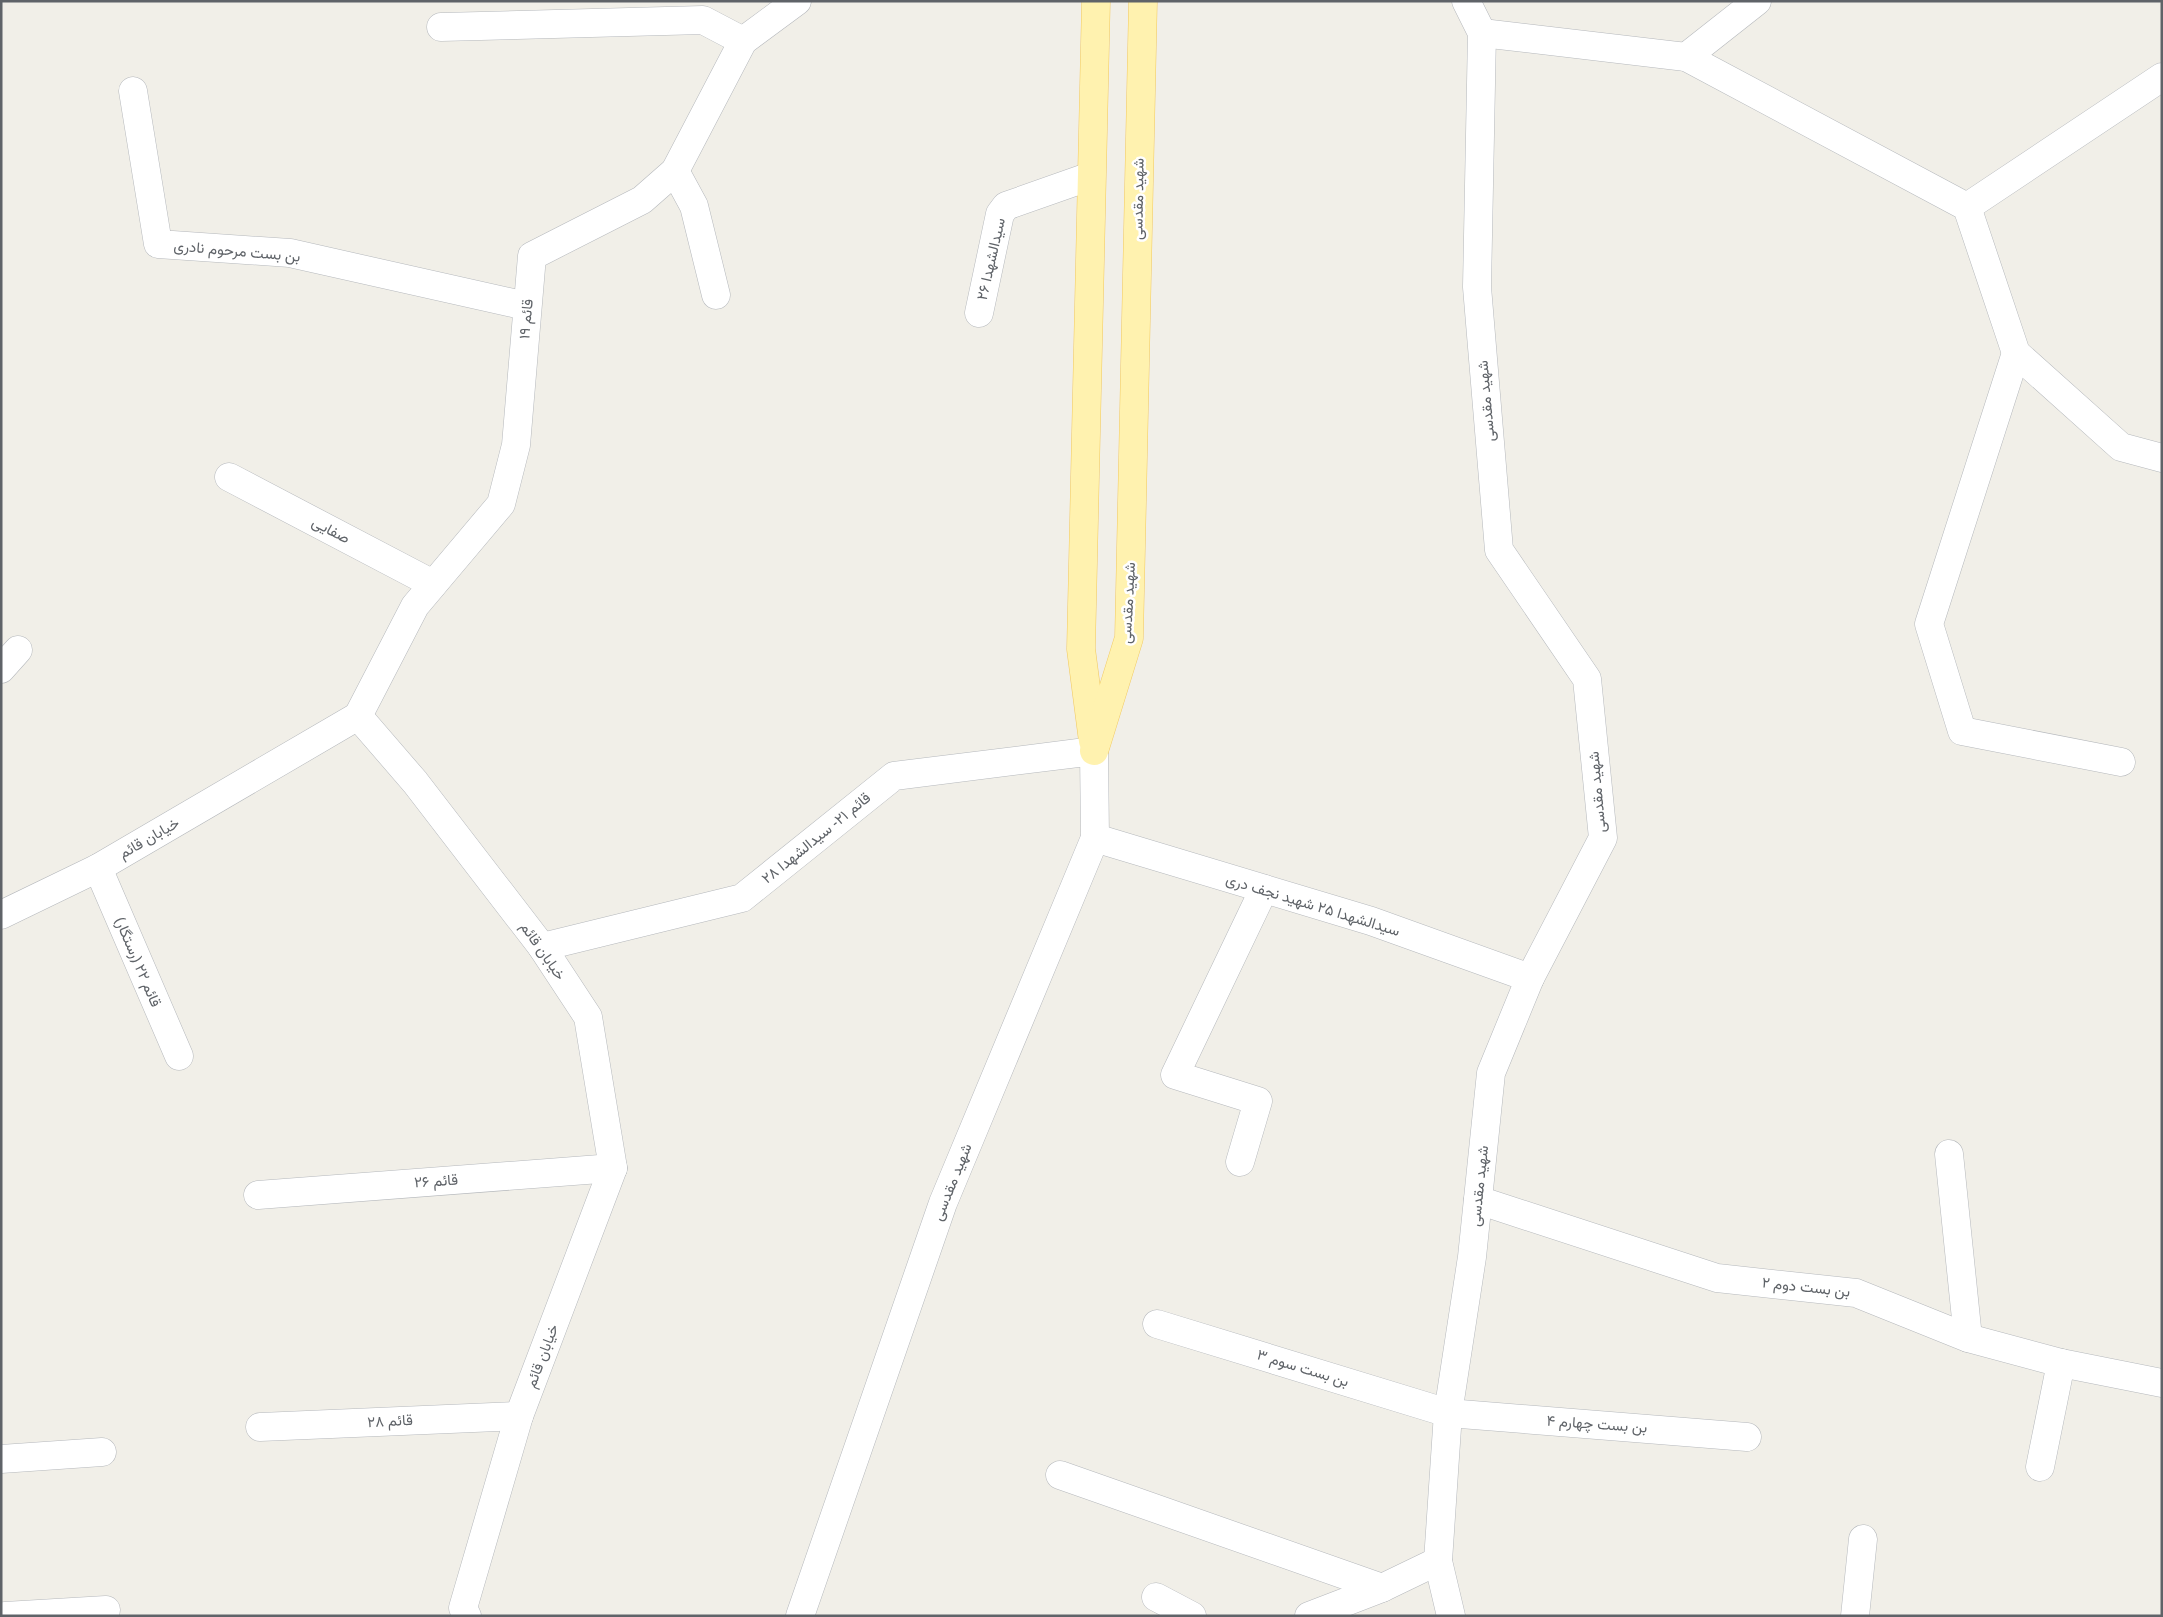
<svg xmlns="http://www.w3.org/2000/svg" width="2163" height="1617" viewBox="0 0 2163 1617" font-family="'Noto Sans',Vazirmatn,sans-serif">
<rect width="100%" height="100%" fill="#f1efe8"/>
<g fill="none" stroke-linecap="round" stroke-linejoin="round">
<defs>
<g id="minor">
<polyline points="441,27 703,20 743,41"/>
<polyline points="1482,33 1686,57 1967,207 2016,353 2121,447 2162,458"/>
<polyline points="1686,57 1757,1"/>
<polyline points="133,91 158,244 290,253 526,306"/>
<polyline points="675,171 694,206 716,295"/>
<polyline points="1967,207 2162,77"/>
<polyline points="979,313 1000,214 1006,206 1091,176"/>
<polyline points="2016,353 1929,624 1962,731 2121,762"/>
<polyline points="229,477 433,584"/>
<polyline points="1,669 18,650"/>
<polyline points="358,716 415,606 501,504 516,445 532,256 642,200 675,171 743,41 797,1"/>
<polyline points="1095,838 1371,921 1530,978"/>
<polyline points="98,868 179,1056"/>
<polyline points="1,915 98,868 358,716 415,782 542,947 588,1017 613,1168 519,1416 463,1608 467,1616"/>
<polyline points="542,947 742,898 894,776 1094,751 1095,838 943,1203 800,1616"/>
<polyline points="1949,1154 1968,1338"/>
<polyline points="1240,1162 1258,1101 1175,1075 1264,889"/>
<polyline points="258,1195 613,1168"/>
<polyline points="1478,1200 1717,1278 1856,1293 1968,1338 2061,1363 2162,1383"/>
<polyline points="1157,1324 1448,1413 1747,1437"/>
<polyline points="260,1427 519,1416"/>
<polyline points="1,1459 102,1452"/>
<polyline points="2040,1467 2061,1363"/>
<polyline points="1060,1475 1382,1588"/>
<polyline points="1156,1597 1192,1616"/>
<polyline points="5,1616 106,1610"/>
<polyline points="1309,1616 1382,1588 1438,1561"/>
<polyline points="1451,1616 1438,1561 1448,1413 1472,1257 1491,1073 1530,978 1603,838 1587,679 1499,550 1477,287 1482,33 1466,1"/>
<polyline points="1855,1616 1863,1539"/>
</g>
<g id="major">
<polyline points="1093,741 1081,649 1096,1"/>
<polyline points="1094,751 1129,638 1143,1"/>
</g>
</defs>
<use href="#minor" stroke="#b5b8bc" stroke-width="29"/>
<use href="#major" stroke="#f2c960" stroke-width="29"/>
<use href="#minor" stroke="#fff" stroke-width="28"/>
<use href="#major" stroke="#fff2af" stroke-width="28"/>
</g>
<g text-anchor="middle" stroke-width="5" stroke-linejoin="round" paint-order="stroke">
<g font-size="15" fill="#5f6368" stroke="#fff">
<text transform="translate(1138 199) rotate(-89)" y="5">شهید مقدسی</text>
<text transform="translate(237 251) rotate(5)" y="5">بن بست مرحوم نادری</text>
<text transform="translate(991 259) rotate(-77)" y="5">سیدالشهدا ۲۶</text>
<text transform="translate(526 319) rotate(-85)" y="5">قائم ۱۹</text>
<text transform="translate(1486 401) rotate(-95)" y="5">شهید مقدسی</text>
<text transform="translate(331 530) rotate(28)" y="5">صفایی</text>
<text transform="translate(1128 603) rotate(-87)" y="5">شهید مقدسی</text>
<text transform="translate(1597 792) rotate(-95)" y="5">شهید مقدسی</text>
<text transform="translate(149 838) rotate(-30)" y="5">خیابان قائم</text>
<text transform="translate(816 838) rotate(-39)" y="5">قائم ۲۱- سیدالشهدا ۲۸</text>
<text transform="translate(1313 905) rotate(17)" y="5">سیدالشهدا ۲۵ شهید نجف دری</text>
<text transform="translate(543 951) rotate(55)" y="5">خیابان قائم</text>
<text transform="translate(138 962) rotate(67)" y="5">قائم ۲۲ (رستگار)</text>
<text transform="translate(436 1181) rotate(-4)" y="5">قائم ۲۶</text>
<text transform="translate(952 1182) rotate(-68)" y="5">شهید مقدسی</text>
<text transform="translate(1479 1186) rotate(-84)" y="5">شهید مقدسی</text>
<text transform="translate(1806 1287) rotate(6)" y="5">بن بست دوم ۲</text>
<text transform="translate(542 1356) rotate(-69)" y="5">خیابان قائم</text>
<text transform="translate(1303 1368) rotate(17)" y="5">بن بست سوم ۳</text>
<text transform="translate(390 1421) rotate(-3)" y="5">قائم ۲۸</text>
<text transform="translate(1597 1424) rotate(4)" y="5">بن بست چهارم ۴</text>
</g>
</g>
<rect width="2163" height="1617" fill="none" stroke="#5f6368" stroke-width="5"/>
</svg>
